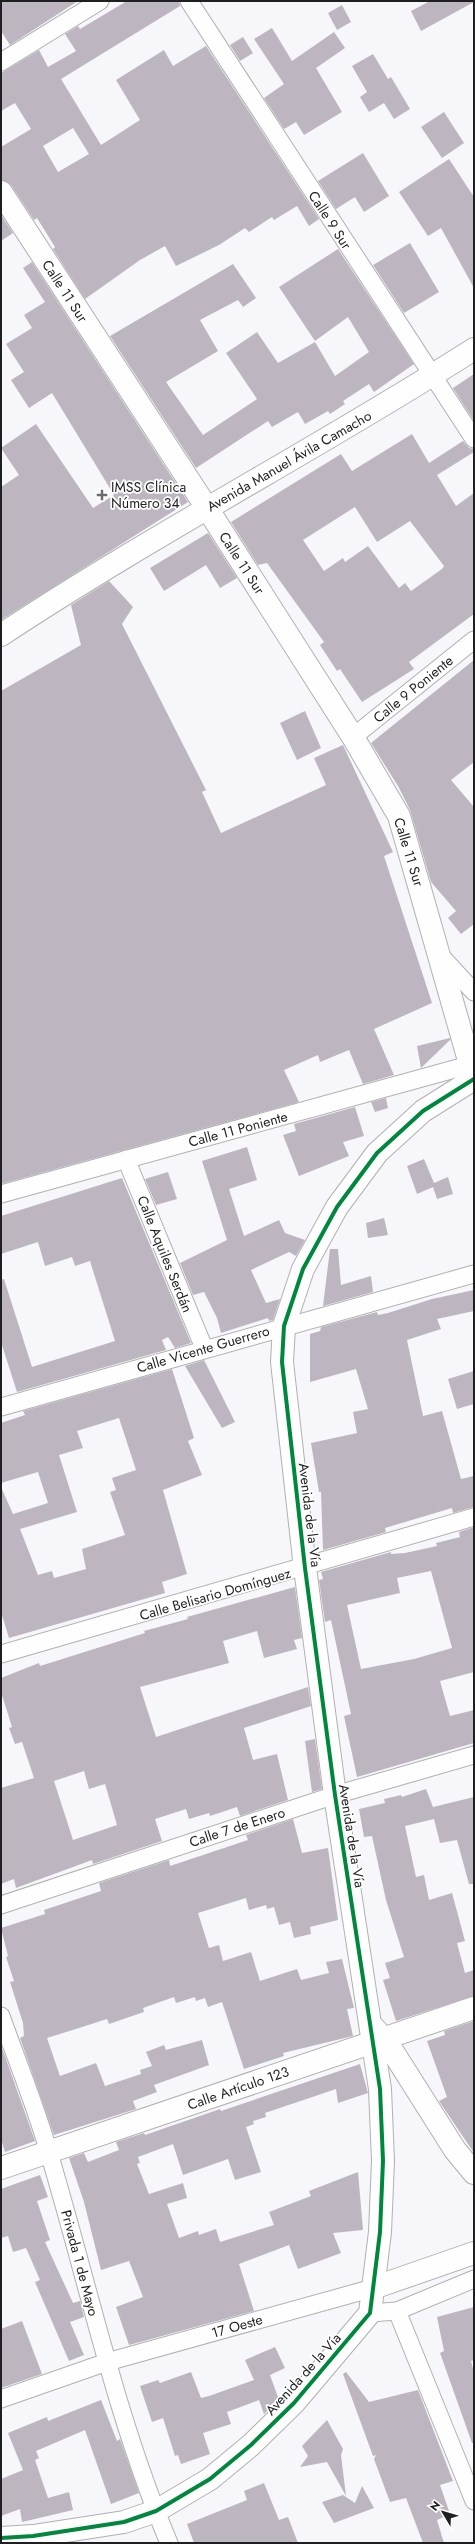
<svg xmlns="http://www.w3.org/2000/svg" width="475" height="2544" viewBox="0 0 475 2544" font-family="Jost,sans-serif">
<rect width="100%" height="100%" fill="#f7f6fb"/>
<g fill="#bdb6c1" fill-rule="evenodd">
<polygon points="1,1 78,1 10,45 1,31"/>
<path d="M127,1h52l1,5 -119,73 40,66 39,-25 -24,-40 48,-30 9,16 33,-20 113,173 -10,7 -12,-20 -23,14 -2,-3 -23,15 -4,-4 -26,17 -43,21 -11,-20 -25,14 -55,39 -32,-50 2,-2 -18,-29 -3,2 -23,-35 -10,-5v-33l30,-18 -16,-26 -14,8v-38l38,-23 9,17 28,-16 -11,-17 13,-8 2,3zM73,128l16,26 -31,18 -15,-26z"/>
<polygon points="430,1 474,1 474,2 421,31 411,11"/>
<polygon points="342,5 351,22 337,30 328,13"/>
<polygon points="272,28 292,61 334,32 345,48 316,68 342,112 304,135 296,122 284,129 264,98 284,84 254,39"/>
<polygon points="243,37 253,53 240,61 230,45"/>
<polygon points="373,54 388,79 391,77 410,109 394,119 384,103 369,112 360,97 367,92 352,66"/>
<polygon points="444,112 464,143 442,158 421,127"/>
<polygon points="363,153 389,196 364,212 355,197 336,209 318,181"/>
<polygon points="449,159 474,197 474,288 441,228 428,236 399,192"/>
<polygon points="1,215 13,233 1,241"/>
<polygon points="410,243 439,292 404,313 373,265"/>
<polygon points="338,249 414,364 374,392 369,384 343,401 345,404 330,414 328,411 305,424 298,412 272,427 268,421 196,468 110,336 233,264 256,298 243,307 238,300 200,320 218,351 166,382 203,435 257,399 226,353 257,332 278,363 315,342 335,376 369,352 348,317 315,341 279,287"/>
<polygon points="32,262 188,502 1,620 1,487 19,475 1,448 36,424 93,508 114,495 52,393 29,408 11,380 24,372 6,344 32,328 24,315 45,302 23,268"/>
<polygon points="474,374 474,421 453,388"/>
<path d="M412,434l17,29 34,-22 6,7 5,1v3l-37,23 19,31 18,-13v121l-65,48 5,7 -52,33 -22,-33 -3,2 -17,-26 4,-3 -57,-79 -9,2 -27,-43 110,-68 11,17zM355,507l22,35 33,-21 34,45 -2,3 -31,22 -6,-8 -6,5 -31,-42 -23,16 -2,-4 -19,13 -21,-31z"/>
<polygon points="208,533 237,578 220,588 206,565 164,591 150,568"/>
<polygon points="109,581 133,607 122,624 206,790 202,792 221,833 326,785 314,758 343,745 393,852 384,856 432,1003 374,1029 394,1075 363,1084 349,1050 320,1062 318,1055 284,1070 299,1102 1,1184 1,691 81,645 71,605"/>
<polygon points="474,660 474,762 451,780 474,807 474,924 461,934 448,918 456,911 431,882 410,810 398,786 371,743"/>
<polygon points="305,711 321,748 297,760 280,723"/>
<polygon points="450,1038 450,1040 421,1068 417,1046"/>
<polygon points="386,1098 388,1108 375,1112 371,1102"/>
<polygon points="355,1107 364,1136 343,1142 349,1156 299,1176 283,1135 296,1131 294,1124"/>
<polygon points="247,1147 257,1180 229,1189 244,1236 279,1220 285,1233 305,1240 296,1256 289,1252 251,1270 266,1303 280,1299 273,1320 269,1321 268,1318 221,1333 217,1318 204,1292 193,1295 180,1263 227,1240 202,1161"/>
<polygon points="424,1159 434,1183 448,1177 453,1194 437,1199 433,1187 417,1194 407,1166"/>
<polygon points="168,1172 177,1199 156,1205 145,1179"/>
<polygon points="122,1178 191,1343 175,1348 168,1337 162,1340 166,1350 17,1392 1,1342 1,1280 4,1279 32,1367 115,1341 90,1261 75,1266 72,1257 45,1266 38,1242 1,1254 1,1216"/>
<polygon points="384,1218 388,1235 368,1238 366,1223"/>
<polygon points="330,1249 338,1249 341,1285 371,1276 373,1292 323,1306"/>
<polygon points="474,1290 474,1311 437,1319 441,1329 407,1340 423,1416 442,1411 461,1479 474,1476 474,1507 453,1513 452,1508 385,1528 386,1532 323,1550 321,1492 319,1492 311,1443 357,1433 353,1412 368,1409 356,1369 310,1382 310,1334 320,1331 321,1327 377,1312 378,1315 388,1313 432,1299"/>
<polygon points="204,1360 235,1422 222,1428 185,1366"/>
<path d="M172,1369l22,69 -6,3 14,34 -39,15 24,84 -25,8 3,11 -156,45 -8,-26v-125l12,27 35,-11 -10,-31 -37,11v-60l24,-8 -2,-4zM119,1418l17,52 -24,8 4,12 -6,2 15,43 -43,14 4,20 -32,9 -2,-7 -14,4 -18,-46 57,-17 -18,-57 24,-7 -6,-17z"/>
<polygon points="474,1371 474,1404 457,1409 448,1379"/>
<path d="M474,1527v145l-34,9 10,35 24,-6v33l-117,34 -13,-61 7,-2 -20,-94 -6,2 -6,-42 4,-1 -2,-7 70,-20v2l14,-1 32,-7 -1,-3 24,-6 -1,-5zM431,1571l21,77 -38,11 -53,10 -14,-64 53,-12 -3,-15z"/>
<path d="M295,1587l7,51 -8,2 3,9 -33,9 -7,-27 -34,10 6,22 -89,24 16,50 152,-50 3,19 -67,22 9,32 24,-6 11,46 -48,16 -3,-9 -27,9 -1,-3 -20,6 -3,-10 -31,10 7,22 -69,23 -1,-4 -76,28 -2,-9 -13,5v-96l33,-10 -12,-36 -7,2 -6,-16 3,-1 -11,-35v-14l38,-15 1,3 105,-33 -1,-2 44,-12 -1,-2zM84,1771l5,18 16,-5 12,41 -44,15 -19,-59z"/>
<polygon points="315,1739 322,1789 312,1792 305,1741"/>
<polygon points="426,1789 433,1807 474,1797 474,1884 469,1884 457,1840 440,1843 434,1819 405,1826 416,1877 424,1875 429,1900 452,1893 465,1941 457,1943 465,1973 474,1970 474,1996 396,2021 383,1980 390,1978 385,1963 404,1957 386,1900 372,1836 364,1837 359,1809 385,1803 384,1799 401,1795 402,1797"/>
<polygon points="293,1819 302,1853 328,1848 338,1920 310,1927 311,1934 294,1938 290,1922 279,1925 274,1907 267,1909 266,1905 249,1910 246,1898 198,1913 209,1948 219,1945 223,1961 251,1952 260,1981 297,1969 301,1980 329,1973 326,1962 342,1959 354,2008 347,2009 353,2036 283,2053 284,2056 244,2069 222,2002 208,2007 205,1998 196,2001 195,1997 176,2003 174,1997 143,2008 144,2012 109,2024 107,2019 79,2028 47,2038 60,2076 96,2063 105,2086 141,2074 140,2070 152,2066 146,2052 164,2045 166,2050 202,2040 209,2065 154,2085 157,2092 133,2101 136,2109 54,2135 20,2038 24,2036 23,2023 10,1982 14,1981 6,1957 8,1956 1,1928 45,1914 44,1910 101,1891 99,1883 169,1860 170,1866 248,1840 246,1835"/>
<polygon points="474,2021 474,2153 439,2101 447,2097 427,2041 445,2035 444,2031"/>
<polygon points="1,2045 35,2141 5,2152 1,2139"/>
<polygon points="360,2064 368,2093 338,2103 336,2089 265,2113 266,2117 253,2121 254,2124 246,2127 261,2172 235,2180 228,2159 183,2175 173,2144 138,2157 140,2163 137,2164 149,2194 183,2183 187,2198 167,2204 179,2238 198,2231 199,2235 216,2229 220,2242 274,2225 269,2212 311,2196 309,2191 358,2172 363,2230 333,2233 341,2253 298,2269 289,2245 239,2264 254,2311 129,2345 116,2307 143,2297 129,2261 101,2270 84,2202 69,2158 84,2153 88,2162 119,2150 116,2142 144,2133 145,2135 220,2109 221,2111"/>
<polygon points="40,2175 48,2197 37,2201 50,2240 45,2242 73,2303 80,2301 84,2317 70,2322 84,2355 69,2361 35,2282 40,2280 26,2248 13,2252 8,2236 1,2238 1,2189"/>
<polygon points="474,2307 474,2360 471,2361 474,2373 474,2443 472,2443 440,2353 444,2351 437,2317"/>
<polygon points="22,2321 42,2374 1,2388 1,2329"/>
<polygon points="275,2347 285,2368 270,2375 279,2400 264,2414 259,2400 227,2412 231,2424 203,2433 210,2454 181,2464 178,2455 175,2456 163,2418 152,2422 140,2386 158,2380 160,2383 191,2372 201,2398 209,2396 254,2380 245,2360"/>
<polygon points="346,2372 369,2402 418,2390 453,2481 440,2485 450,2514 437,2520 444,2543 423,2543 406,2498 390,2502 374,2459 376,2455 373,2456 343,2374"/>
<polygon points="101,2400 117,2441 120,2439 139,2493 111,2504 85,2430 36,2451 39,2458 35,2460 48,2498 69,2492 73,2510 22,2522 20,2509 1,2516 1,2479 23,2470 8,2433 47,2417 48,2421"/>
<polygon points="327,2420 343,2449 341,2455 346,2496 327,2462 300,2467 308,2456 302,2446"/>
<polygon points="264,2483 279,2520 288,2517 298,2543 194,2543 187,2524 247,2500 244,2491"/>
<polygon points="362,2486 374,2508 334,2523 322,2502 343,2495 355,2503"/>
</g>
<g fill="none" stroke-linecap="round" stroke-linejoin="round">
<defs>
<g id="street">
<polyline points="189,1 474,439"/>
<polyline points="1,62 100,1"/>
<polyline points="353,737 474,640"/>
<polyline points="439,954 474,992"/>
<polyline points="126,1159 204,1348"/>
<polyline points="1,1194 469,1065 474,1062"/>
<polyline points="1,1407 474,1274"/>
<polyline points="1,1654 474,1517"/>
<polyline points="1,1905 335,1795 474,1755"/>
<path d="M1,2016c16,45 35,91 48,137 39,130 67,265 120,390"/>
<polyline points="397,2311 474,2501"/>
<polyline points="370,2313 397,2311 474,2279"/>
<polyline points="1,2399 107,2362 373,2288"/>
</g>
<g id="secondary">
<polyline points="1,192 207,508 353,737 399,816 474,1078"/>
<path d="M1,635c154,-102 318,-187 473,-286"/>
<polyline points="375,2029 388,2044 455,2150 474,2173"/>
<polyline points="1,2168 474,2008"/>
<polyline points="373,2288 474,2253"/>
<polyline points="1,2538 33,2536 124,2522 156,2511 210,2479 251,2445 294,2403 370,2313 380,2232 383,2161 380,2089 335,1795 305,1568 282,1362 284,1326 303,1269 337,1207 377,1153 423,1111 474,1079"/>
</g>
</defs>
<use href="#street" stroke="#b0b0b2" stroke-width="19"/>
<use href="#secondary" stroke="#b0b0b2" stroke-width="24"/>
<use href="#street" stroke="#fefefe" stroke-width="17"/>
<use href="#secondary" stroke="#fefefe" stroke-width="22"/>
<defs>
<polyline id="cycleway" points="1,2538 33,2536 124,2522 156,2511 210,2479 251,2445 294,2403 370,2313 380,2232 383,2161 380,2089 335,1795 305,1568 282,1362 284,1326 303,1269 337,1207 377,1153 423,1111 474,1079"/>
</defs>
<use href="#cycleway" stroke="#fff" stroke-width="6"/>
<use href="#cycleway" stroke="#00873e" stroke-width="4"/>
</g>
<path fill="#6b6a6d" stroke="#fff" stroke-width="1.5" d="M100 489h4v4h4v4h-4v4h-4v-4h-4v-4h4z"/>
<g text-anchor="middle" stroke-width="3.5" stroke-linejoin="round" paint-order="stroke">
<g font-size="14" fill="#1f1f21" stroke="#fff">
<text transform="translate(330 220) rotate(57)" y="5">Calle 9 Sur</text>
<text transform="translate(65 291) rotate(57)" y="5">Calle 11 Sur</text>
<text transform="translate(289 461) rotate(-30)" y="5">Avenida Manuel Ávila Camacho</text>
<text transform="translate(242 563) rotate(57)" y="5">Calle 11 Sur</text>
<text transform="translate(413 689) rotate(-39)" y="5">Calle 9 Poniente</text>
<text transform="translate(409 852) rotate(73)" y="5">Calle 11 Sur</text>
<text transform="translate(238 1129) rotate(-15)" y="5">Calle 11 Poniente</text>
<text transform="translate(165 1254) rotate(68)" y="5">Calle Aquiles Serdán</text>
<text transform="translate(203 1349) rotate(-16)" y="5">Calle Vicente Guerrero</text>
<text transform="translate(310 1515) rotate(83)" y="5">Avenida de la Vía</text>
<text transform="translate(215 1594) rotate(-16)" y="5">Calle Belisario Domínguez</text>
<text transform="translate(237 1827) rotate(-18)" y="5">Calle 7 de Enero</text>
<text transform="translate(352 1836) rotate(81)" y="5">Avenida de la Vía</text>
<text transform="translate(238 2088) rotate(-19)" y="5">Calle Artículo 123</text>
<text transform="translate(80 2263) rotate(75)" y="5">Privada 1 de Mayo</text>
<text transform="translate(237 2326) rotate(-16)" y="5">17 Oeste</text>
<text transform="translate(303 2374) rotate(-48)" y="5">Avenida de la Vía</text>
</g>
<g font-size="14" fill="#1f1f21" stroke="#fff" text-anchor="start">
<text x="111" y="492">IMSS Clínica<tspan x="111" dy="16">Número 34</tspan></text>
</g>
</g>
<rect width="475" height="2544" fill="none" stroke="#1f1f21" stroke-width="4"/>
<g transform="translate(443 2512) rotate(308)" stroke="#ffffff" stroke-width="3" paint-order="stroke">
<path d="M0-3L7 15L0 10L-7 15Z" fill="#1f1f21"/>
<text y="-6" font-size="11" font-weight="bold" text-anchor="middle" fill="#1f1f21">N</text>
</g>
</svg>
